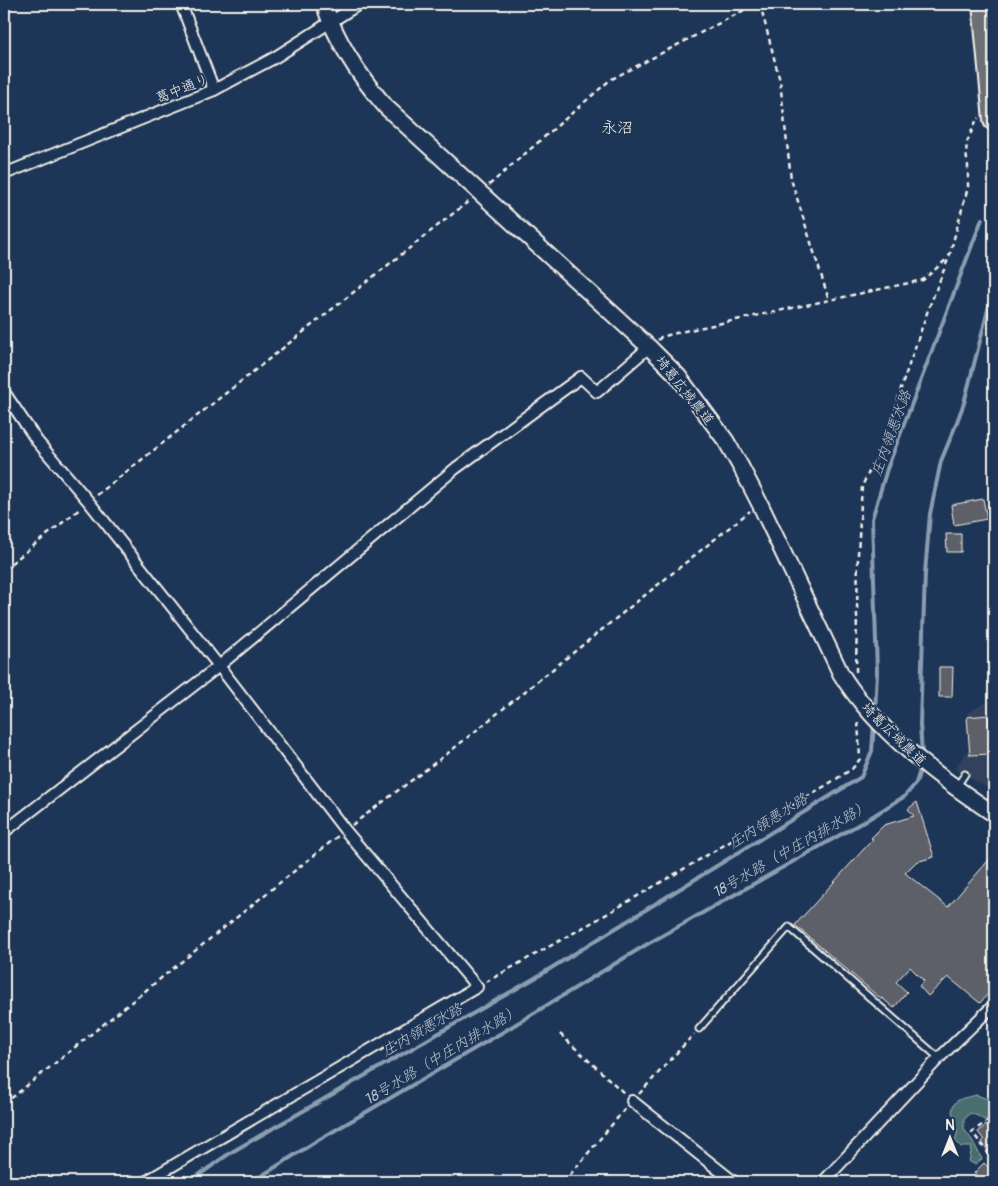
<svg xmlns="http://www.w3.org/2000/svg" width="998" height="1186" viewBox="0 0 998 1186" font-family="Pangolin,'Klee One',sans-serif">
<rect width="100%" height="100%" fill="#1d3557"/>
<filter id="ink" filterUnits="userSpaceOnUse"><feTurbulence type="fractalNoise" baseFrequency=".02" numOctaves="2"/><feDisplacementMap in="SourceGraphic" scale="10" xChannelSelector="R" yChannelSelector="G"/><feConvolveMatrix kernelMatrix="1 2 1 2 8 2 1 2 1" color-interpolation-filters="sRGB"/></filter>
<g filter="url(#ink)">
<polygon fill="#30425c" points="994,698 994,792 955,769 965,753 968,753 967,713"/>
<path fill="#4a6e70" stroke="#9fb0ac" d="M976,1095l12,4 1,10 3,9 -8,2 -6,-4 -8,-3 -6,7v9l8,11 10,19 -7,5 -6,-2 3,-15h-11l-6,-7 3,-9 -5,-8 2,-6 -3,-4c1,-16 11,-14 24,-18z"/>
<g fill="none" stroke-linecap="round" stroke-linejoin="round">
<g stroke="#8b9db0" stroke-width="4">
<polyline points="875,712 877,672 872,519 887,469 982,219"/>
<polyline points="922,755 920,724 925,573 930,514 941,461 955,427 964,403 990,302"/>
<polyline points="189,1182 230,1153 535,978 861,777 872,751 874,724"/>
<polyline points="252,1182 315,1142 503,1032 644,946 870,818 905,796 916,783 921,767"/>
</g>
</g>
<g fill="#5d6068" stroke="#f4f1e8">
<polygon points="983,499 987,519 954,525 951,505"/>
<polygon points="946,534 961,534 961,552 947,552"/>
<polygon points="939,667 953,667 952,697 939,697"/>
<polygon points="988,715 991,754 970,755 967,717"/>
<polygon points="917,802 934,857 916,862 905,873 948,907 994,854 994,987 980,1003 948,977 928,996 919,986 924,981 910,967 896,982 907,992 894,1008 882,998 881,999 795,925 873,839 871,838 884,825 914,816 908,809"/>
<polygon points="986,1125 993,1134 994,1133 994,1154 991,1149 988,1151 982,1142 984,1140 978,1132"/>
<polygon points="984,1163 994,1173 994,1182 982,1182 974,1173"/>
</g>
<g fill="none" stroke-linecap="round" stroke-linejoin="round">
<defs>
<g id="lane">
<polyline points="957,786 965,774"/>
<polyline points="699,1029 789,927 939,1058"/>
</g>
<g id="street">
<polyline points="181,4 214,90"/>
<polyline points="4,174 214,90 274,58 359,4"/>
<polyline points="4,392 37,441 89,502 219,666 345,830 477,987 145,1182"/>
<polyline points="4,832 219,666 456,468 581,377 597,392 649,347"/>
<polyline points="632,1101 734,1182"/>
<polyline points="823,1182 939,1058 994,1005"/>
</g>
<path id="secondary" d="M324,4c13,39 35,72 62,103l263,240 29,29 48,65 16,28 18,35 81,170c37,59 96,102 153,140"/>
<polyline id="highway" points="983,4 994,120"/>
</defs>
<use href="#lane" stroke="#f4f1e8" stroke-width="9"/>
<use href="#street" stroke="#f4f1e8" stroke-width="14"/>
<use href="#secondary" stroke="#f4f1e8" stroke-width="19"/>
<use href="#highway" stroke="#f4f1e8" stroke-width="24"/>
<g stroke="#f4f1e8" stroke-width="2.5" stroke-dasharray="5 4" stroke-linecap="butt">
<polyline points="760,4 780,81 791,179 829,300"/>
<polyline points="489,185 610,80 756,4"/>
<polyline points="658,340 661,337 680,332 923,280 948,258"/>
<polyline points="97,495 469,201"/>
<polyline points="4,569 81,508"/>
<polyline points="856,672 858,554 862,486 888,434 902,385 928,310 949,257 968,187 968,166 966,153 967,142 977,119 979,118"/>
<polyline points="352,825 448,753 750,511"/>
<polyline points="486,982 600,918 825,786 852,769 860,759 858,720"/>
<polyline points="560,1034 625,1094"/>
<polyline points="639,1094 694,1034"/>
<polyline points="4,1104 160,979 338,836"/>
<polyline points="994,1128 989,1120 972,1132 989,1154 994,1150"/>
<polyline points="564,1182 625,1109"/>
</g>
<use href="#lane" stroke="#1d3557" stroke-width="5"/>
<use href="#street" stroke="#1d3557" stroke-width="10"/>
<use href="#secondary" stroke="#1d3557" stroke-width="15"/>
<use href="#highway" stroke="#6a7074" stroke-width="20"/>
</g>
</g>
<g text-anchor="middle" stroke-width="4" stroke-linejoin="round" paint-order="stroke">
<g font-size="14" fill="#f4f1e8" stroke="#1d3557">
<text transform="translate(182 88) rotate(-22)" y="5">葛中通り</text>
<text transform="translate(685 390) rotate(51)" y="5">埼葛広域農道</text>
<text transform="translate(894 734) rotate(44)" y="5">埼葛広域農道</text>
</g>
<g font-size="15" font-style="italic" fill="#b7c0c7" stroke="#1d3557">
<text transform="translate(891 433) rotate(-70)" y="5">庄内領悪水路</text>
<text transform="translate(768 821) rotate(-32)" y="5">庄内領悪水路</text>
<text transform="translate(791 849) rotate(-30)" y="5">18号水路（中庄内排水路）</text>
<text transform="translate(422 1030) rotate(-30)" y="5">庄内領悪水路</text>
<text transform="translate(442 1055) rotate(-31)" y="5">18号水路（中庄内排水路）</text>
</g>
<g font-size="16" fill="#f4f1e8" stroke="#1d3557">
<text x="617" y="133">永沼</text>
</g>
</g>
<rect width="998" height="1186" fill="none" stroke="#1d3557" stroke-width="20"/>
<rect x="10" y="10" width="978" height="1166" fill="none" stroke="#f4f1e8" stroke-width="2" filter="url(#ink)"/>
<g transform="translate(950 1138)" stroke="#1d3557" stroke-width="4" paint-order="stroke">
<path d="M0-4L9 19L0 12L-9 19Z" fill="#f4f1e8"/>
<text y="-8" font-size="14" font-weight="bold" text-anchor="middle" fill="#f4f1e8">N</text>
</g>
</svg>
